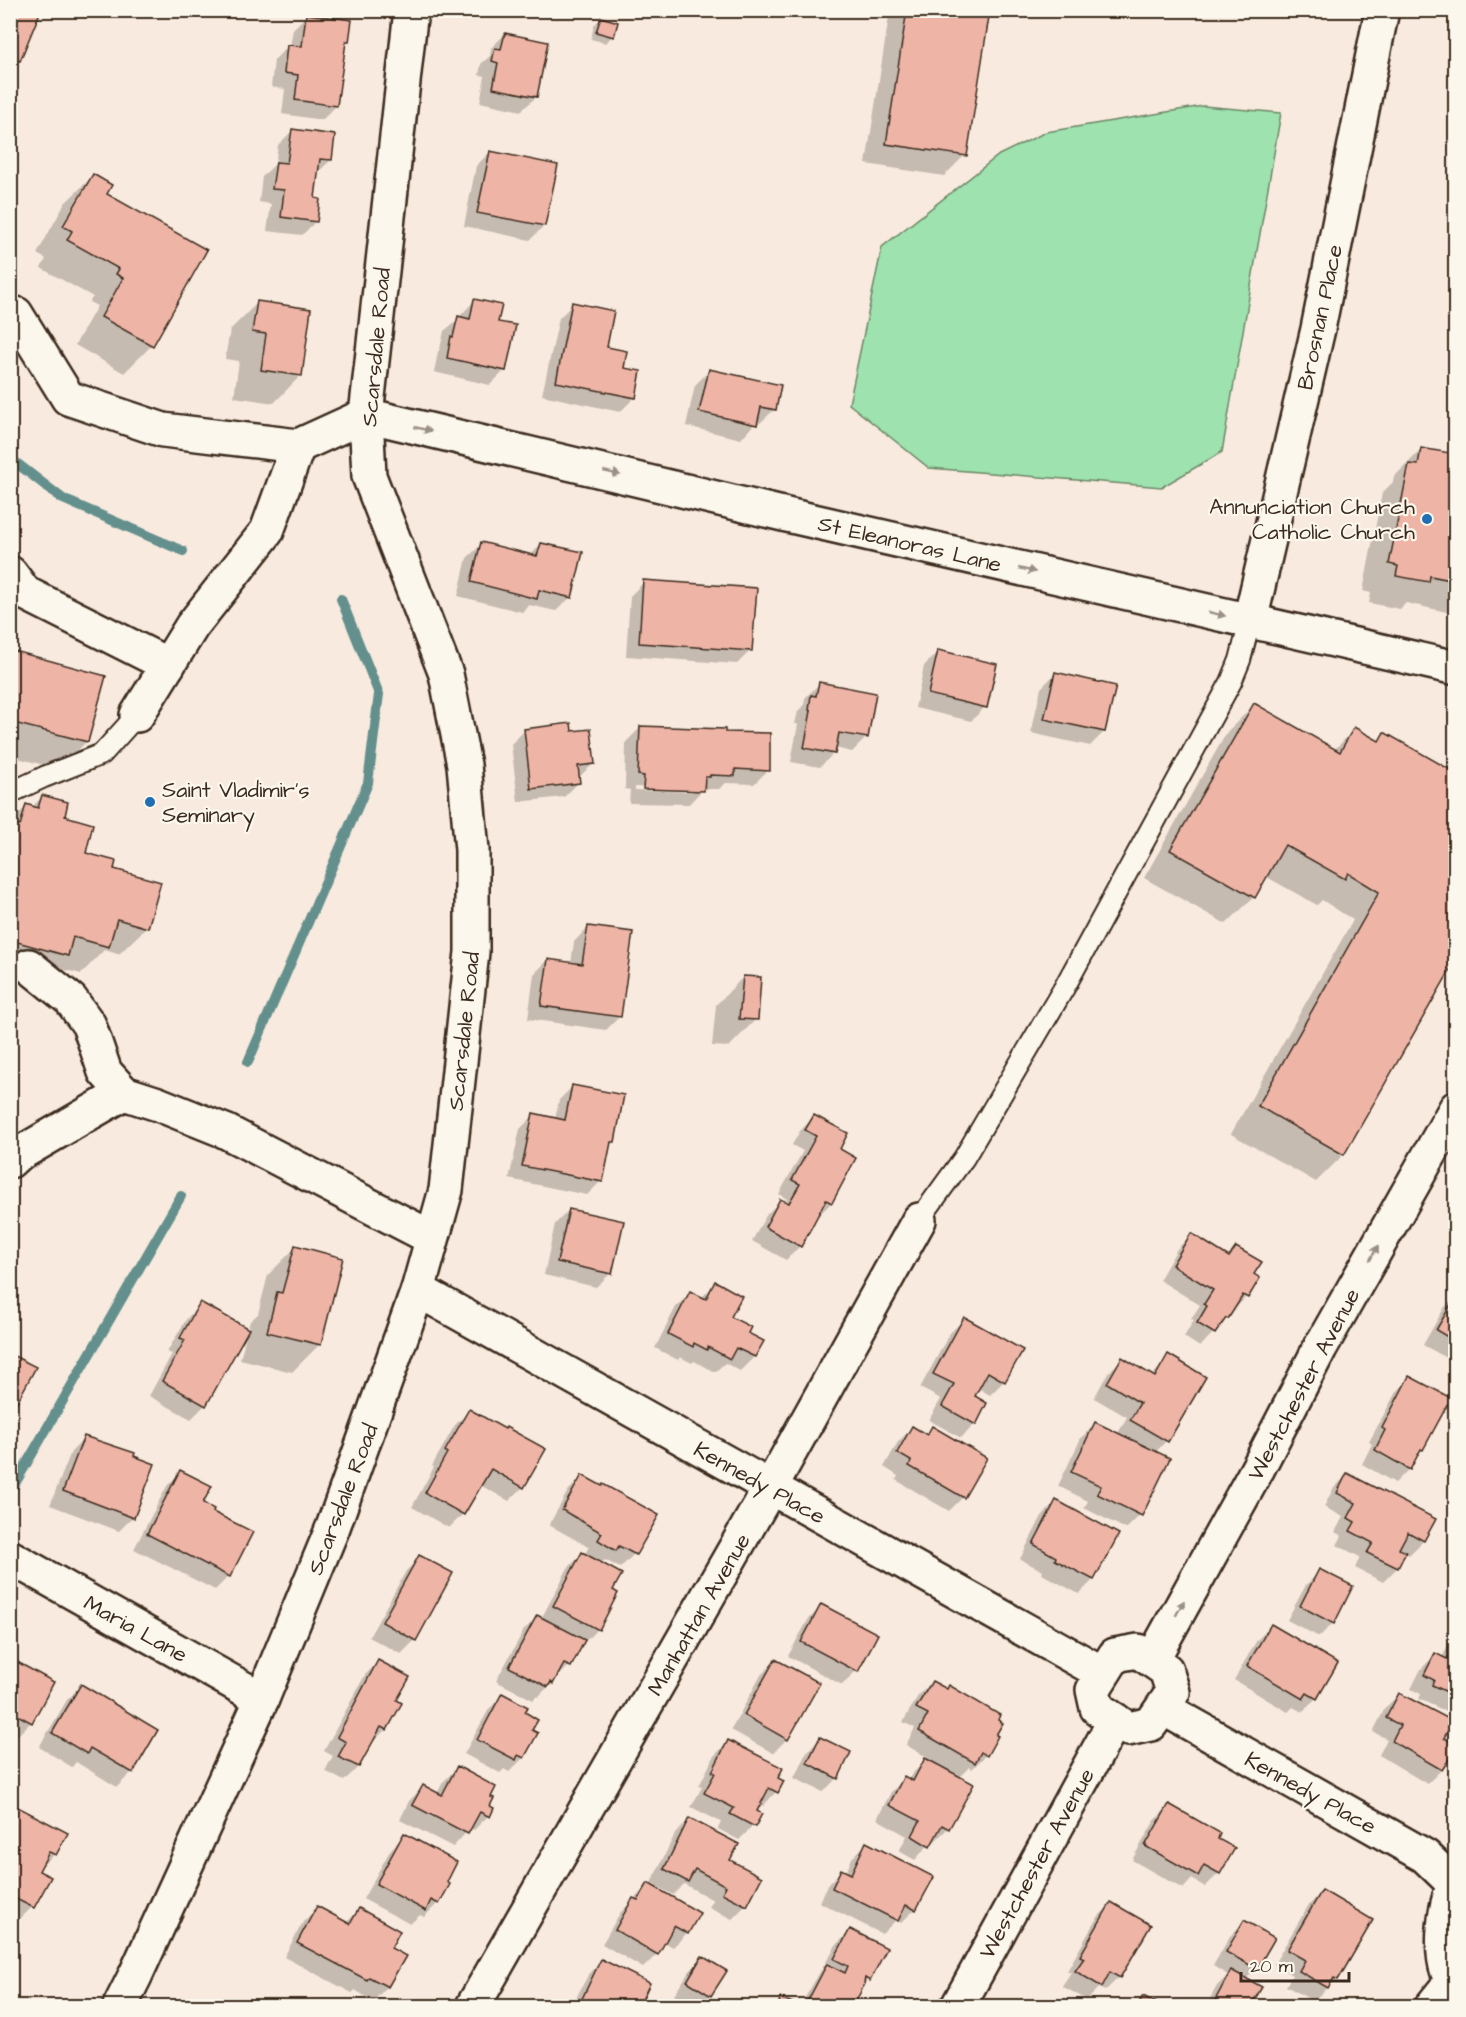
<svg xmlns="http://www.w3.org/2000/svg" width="1466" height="2017" viewBox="0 0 1466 2017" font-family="'Architects Daughter',sans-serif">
<rect width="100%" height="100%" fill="#f8eade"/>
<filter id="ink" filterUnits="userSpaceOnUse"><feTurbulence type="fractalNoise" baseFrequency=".0167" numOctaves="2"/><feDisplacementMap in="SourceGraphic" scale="12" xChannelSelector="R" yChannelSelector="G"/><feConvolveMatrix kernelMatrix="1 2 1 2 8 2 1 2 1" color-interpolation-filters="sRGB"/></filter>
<g filter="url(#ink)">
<polygon fill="#9ee2af" stroke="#6c8666" stroke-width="1.5" points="1203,106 1281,113 1222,452 1162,487 929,468 849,404 882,247 999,155 1046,132"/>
<g fill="#0003" fill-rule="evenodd">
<polygon points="10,10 40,10 19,61 10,69"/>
<polygon points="895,10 988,10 965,155 944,176 866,164 889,16"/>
<polygon points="307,15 347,42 344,45 336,106 322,120 282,114 285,89 271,87 274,60 288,46 290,47 293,29"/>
<polygon points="601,19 612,36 606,43 591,39 594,25"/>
<polygon points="505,34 547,43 536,97 521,111 480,102 485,76 479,75 481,64 490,56 491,48"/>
<polygon points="292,131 331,160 317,173 314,199 316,221 302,235 267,231 271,204 259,202 262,177 275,164 278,145"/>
<polygon points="490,152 544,226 530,240 464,226 476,166"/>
<polygon points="93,176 105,195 152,345 124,373 75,345 97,306 89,302 93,297 41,268 46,259 37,254 65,203"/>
<polygon points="475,300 496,323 514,326 504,371 490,385 434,372 438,352 440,349 444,331 460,318 461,315"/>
<polygon points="257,303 301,375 274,403 234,397 239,361 225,359 230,330"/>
<polygon points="573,304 605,348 634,398 620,412 542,395 559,318"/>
<polygon points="709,371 775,409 760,423 756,422 741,439 686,426 695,385"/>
<polygon points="1422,449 1451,474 1456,475 1456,614 1406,603 1400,609 1369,603 1371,593 1363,591 1382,493 1393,482 1394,477"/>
<polygon points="482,544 530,556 541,544 571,597 556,611 529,605 522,612 458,596 467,558"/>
<polygon points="644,582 751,650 737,664 626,656 630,596"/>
<polygon points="11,652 104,678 86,742 59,769 10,756"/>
<polygon points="938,652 985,707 971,721 915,708 924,666"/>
<polygon points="1055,674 1104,732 1090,746 1031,733 1041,688"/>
<polygon points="819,684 866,738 852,752 835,748 834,753 820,767 791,762 798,724 795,724 798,711 804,705 805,698"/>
<polygon points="1254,705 1334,750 1355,729 1377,742 1385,734 1456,957 1343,1155 1316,1182 1231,1134 1353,920 1322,900 1317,905 1265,876 1254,897 1226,924 1144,878 1227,732"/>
<path d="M640,728l84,5 44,37 -14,14 -28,-1 -7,6h-16l-14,15 -60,-1 1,-13 -5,-1 1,-47zM635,787l60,2 -3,3 -57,-2z"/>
<polygon points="525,730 594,763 578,778 578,783 564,797 518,802 511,744"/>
<polygon points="43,796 63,817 84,854 112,870 147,927 119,954 104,950 81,974 55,967 39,983 10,975 10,822 27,806 32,807"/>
<polygon points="588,927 620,1016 606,1030 528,1019 534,974 548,960 571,964 574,942"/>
<polygon points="743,977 756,1019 729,1047 712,1046 716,1005"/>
<polygon points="573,1086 613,1142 609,1146 601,1181 587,1195 509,1179 520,1129 534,1115 555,1119 559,1100"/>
<polygon points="814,1117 837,1149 854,1158 831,1203 817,1217 800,1246 786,1260 752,1241 767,1214 781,1200 784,1203 787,1199 779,1194 803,1151 792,1145 800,1131"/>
<polygon points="569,1210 611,1273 596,1287 544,1275 555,1224"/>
<polygon points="1191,1235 1227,1258 1236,1248 1252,1275 1258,1278 1246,1297 1200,1347 1184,1337 1194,1320 1191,1319 1200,1305 1159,1280 1177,1249"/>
<polygon points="296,1247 342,1259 319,1345 292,1372 240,1359 250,1321 258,1314 268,1275"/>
<polygon points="716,1283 729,1318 746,1334 762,1342 754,1357 740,1371 725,1363 715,1372 694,1361 692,1363 680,1357 678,1360 655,1348 676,1307 690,1293 702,1297"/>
<polygon points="1456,1297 1456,1363 1423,1345 1444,1308"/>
<polygon points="201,1304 205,1405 191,1419 149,1396 172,1354 167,1352 187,1318"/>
<polygon points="964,1319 1004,1381 990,1395 978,1388 973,1397 975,1424 961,1438 929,1420 941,1399 920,1388 950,1333"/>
<polygon points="1169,1356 1204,1377 1166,1441 1155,1453 1140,1515 1126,1529 1084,1508 1088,1501 1058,1486 1081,1438 1095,1424 1117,1435 1127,1417 1094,1398 1108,1373 1122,1359 1151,1377"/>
<polygon points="1410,1378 1422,1449 1416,1456 1409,1469 1395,1483 1362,1464 1372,1444 1369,1442 1396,1392"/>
<polygon points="469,1411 523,1487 509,1501 480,1485 463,1514 449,1528 412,1507 434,1467 432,1466 455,1425"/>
<polygon points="912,1428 925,1435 932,1428 963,1497 949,1511 896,1480 898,1476 884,1467 898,1442"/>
<polygon points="85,1438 133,1517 119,1531 50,1505 71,1452"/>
<polygon points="181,1472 201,1504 229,1576 215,1590 134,1549 167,1486"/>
<polygon points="1347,1475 1434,1519 1423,1541 1409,1555 1405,1552 1397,1568 1383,1582 1355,1568 1360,1557 1337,1545 1342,1536 1335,1532 1343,1517 1324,1507 1333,1489"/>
<polygon points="582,1477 657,1516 634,1554 620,1568 605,1560 601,1564 611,1591 616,1594 597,1629 584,1643 582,1642 569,1666 538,1697 537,1696 533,1700 496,1681 524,1630 538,1616 541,1619 568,1568 582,1554 584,1555 589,1547 549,1525 568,1491"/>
<polygon points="1056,1502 1117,1534 1093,1580 1079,1594 1042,1574 1043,1571 1020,1559 1042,1516"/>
<polygon points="420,1557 415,1640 401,1654 369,1637 406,1571"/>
<polygon points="1320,1571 1333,1623 1319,1637 1287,1620 1306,1585"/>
<polygon points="822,1606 876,1635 856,1671 842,1685 788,1656 808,1620"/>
<polygon points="1456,1616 1456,1627 1451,1625"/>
<polygon points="1271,1626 1316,1698 1302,1712 1293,1707 1288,1712 1234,1680 1257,1640"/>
<polygon points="1456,1638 1456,1716 1419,1699 1421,1694 1411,1689 1421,1669 1435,1655 1442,1658 1447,1647"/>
<polygon points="10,1660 31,1722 17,1736 10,1733"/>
<polygon points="379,1661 395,1701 400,1703 386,1729 372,1743 370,1743 358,1767 344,1781 325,1771 333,1756 324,1751 365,1675"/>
<polygon points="775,1661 787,1739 773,1753 731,1730 761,1675"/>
<polygon points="932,1682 996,1737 986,1755 972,1769 969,1767 959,1778 948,1828 934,1842 932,1841 915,1860 899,1851 907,1836 877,1819 891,1792 905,1778 908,1780 912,1774 928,1758 906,1745 915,1728 903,1722 918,1696"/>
<polygon points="81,1686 156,1730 131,1773 117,1787 76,1762 72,1767 39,1747 67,1700"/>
<polygon points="1399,1694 1442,1738 1441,1770 1427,1784 1379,1755 1387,1739 1373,1732 1385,1708"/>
<polygon points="503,1695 523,1713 530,1731 536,1734 523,1758 509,1772 504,1769 500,1773 464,1754 489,1709"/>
<polygon points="820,1739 837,1778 823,1792 794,1778 806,1753"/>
<polygon points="728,1742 782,1781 776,1792 763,1806 759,1804 755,1812 753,1826 739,1840 718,1829 721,1822 691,1807 702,1787 699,1786 714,1756"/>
<polygon points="457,1768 489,1798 488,1807 492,1809 488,1816 474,1830 470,1828 453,1847 400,1820 409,1801 423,1787 437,1794 443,1782"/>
<polygon points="10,1805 55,1854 39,1868 37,1871 49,1877 32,1907 18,1921 10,1917"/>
<polygon points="1169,1806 1216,1839 1219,1873 1205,1887 1192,1879 1183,1889 1132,1860 1155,1820"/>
<polygon points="689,1820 728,1861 746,1905 732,1919 709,1907 713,1900 684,1884 673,1895 651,1883 675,1834"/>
<polygon points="405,1835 438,1903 424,1917 420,1915 410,1924 363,1899 391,1849"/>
<polygon points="866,1844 915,1909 901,1923 896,1920 882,1934 819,1902 827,1885 841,1871 846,1873 852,1858"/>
<polygon points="648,1885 687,1933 673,1947 664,1942 657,1954 643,1968 602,1944 620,1913"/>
<polygon points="1322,1892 1337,1979 1313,2001 1286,1986 1292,1975 1274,1964 1308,1906"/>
<polygon points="1111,1904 1119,1977 1105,1991 1099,1988 1087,2000 1062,1986 1071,1972 1067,1971 1097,1918"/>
<polygon points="317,1908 346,1923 359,1910 389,1949 404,1956 387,1987 373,2001 355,1990 352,1993 284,1957 303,1922"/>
<polygon points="1244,1922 1273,1938 1256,1969 1245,1980 1260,1987 1250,2006 1206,2006 1217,1986 1228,1975 1213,1966 1230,1936"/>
<polygon points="850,1931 885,1949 852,2006 800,2006 836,1945"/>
<polygon points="703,1958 710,1995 699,2006 692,2006 674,1995 689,1972"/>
<polygon points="602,1961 640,2001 651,2006 572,2006 588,1975"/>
</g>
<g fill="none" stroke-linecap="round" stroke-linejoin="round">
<g stroke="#648f8d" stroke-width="10">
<polyline points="10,458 63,499 183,551"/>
<polyline points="248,1062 368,783 379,694 341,599"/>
<polyline points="13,1487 181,1196"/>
</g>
</g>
<g fill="#eeb5a6" stroke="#3b2a1e" stroke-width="1.5">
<polygon points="10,10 41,10 20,61 10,58"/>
<polygon points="907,10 990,10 967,156 886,144"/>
<polygon points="306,14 352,20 349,42 346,42 337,106 295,100 298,75 284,73 287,45 302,46"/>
<polygon points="601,17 618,22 614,37 596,32"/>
<polygon points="505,33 548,42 537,97 493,88 498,63 492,61 495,48 501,49"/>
<polygon points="292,129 335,135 332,160 320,159 315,198 320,199 317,222 281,217 284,190 272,189 276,162 287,163"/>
<polygon points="490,151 558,165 545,226 477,213"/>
<polygon points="93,174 112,185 107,194 207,250 153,346 101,317 123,278 116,274 119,269 67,240 72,231 63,226"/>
<polygon points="474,299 502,305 498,322 516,325 506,371 447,358 451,336 453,337 458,316 470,319"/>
<polygon points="257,301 311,309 302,376 261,370 266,334 252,332"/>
<polygon points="572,302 614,311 607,347 627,351 624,368 641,371 636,398 556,382"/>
<polygon points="709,369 781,385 776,410 761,407 757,425 699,412"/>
<polygon points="1421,448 1456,454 1453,473 1456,474 1456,581 1430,576 1429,582 1396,576 1398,566 1389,564 1409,464 1418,465"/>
<polygon points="481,542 537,556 541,543 583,552 572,598 539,590 537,599 471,582"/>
<polygon points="643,580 757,588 752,651 639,643"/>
<polygon points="11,650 106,676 88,742 10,722"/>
<polygon points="938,650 997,664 987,708 928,694"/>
<polygon points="1055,672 1116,686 1105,732 1044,719"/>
<polygon points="819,682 876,693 868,738 839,733 835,754 804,748 811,711 809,710 811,695 816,696"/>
<polygon points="1254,703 1340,752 1354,727 1379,741 1384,732 1456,773 1456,960 1344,1155 1258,1106 1379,892 1348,873 1345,879 1285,845 1255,898 1170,850"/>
<polygon points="571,723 572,731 591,729 595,764 578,766 580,783 531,789 524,729"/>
<polygon points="640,726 725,729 725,732 770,733 770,771 735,769 735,776 710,775 710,777 705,777 704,791 643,789 644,776 638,775"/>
<polygon points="42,795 68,802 65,816 93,824 86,853 116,861 114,869 161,882 148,928 117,919 109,947 73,937 68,956 10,940 10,824 20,826 26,804 38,808"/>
<polygon points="588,926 633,932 621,1017 541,1006 548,959 582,964"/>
<polygon points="743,976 761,977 758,1020 739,1019"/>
<polygon points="572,1085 624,1095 615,1142 611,1142 603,1182 522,1166 533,1113 565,1120"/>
<polygon points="814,1115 848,1133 840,1149 856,1158 832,1203 826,1200 801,1247 765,1227 780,1199 789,1203 800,1184 792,1180 816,1136 805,1130"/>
<polygon points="569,1209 624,1221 612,1274 557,1262"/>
<polygon points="1191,1233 1229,1257 1236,1247 1262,1262 1254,1274 1260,1278 1248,1298 1243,1295 1228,1319 1226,1318 1215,1334 1197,1323 1207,1306 1204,1304 1213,1290 1172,1265"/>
<polygon points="295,1245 343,1258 321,1345 267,1332 277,1292 282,1293"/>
<polygon points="715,1281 742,1296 731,1317 751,1327 748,1333 764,1341 755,1357 736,1348 730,1359 708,1347 707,1350 694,1343 693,1347 668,1334 690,1291 706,1299"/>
<polygon points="1456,1296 1456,1342 1436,1330"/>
<polygon points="200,1302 249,1329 206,1406 162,1381 185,1340 180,1338"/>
<polygon points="964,1317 1023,1350 1005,1382 988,1372 975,1396 987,1403 976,1425 942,1406 954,1384 933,1374"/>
<polygon points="10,1354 36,1367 10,1415"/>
<polygon points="1168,1354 1206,1377 1168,1442 1130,1420 1140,1403 1107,1383 1122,1357 1155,1377"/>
<polygon points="1409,1376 1451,1398 1423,1450 1421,1449 1410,1470 1375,1450 1385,1430 1382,1428"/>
<polygon points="469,1409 505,1429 506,1427 546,1449 524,1488 491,1469 464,1515 425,1493 447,1453 445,1451"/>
<polygon points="1095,1422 1170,1458 1142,1516 1097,1494 1101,1486 1071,1472"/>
<polygon points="912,1426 927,1435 932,1426 987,1458 964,1498 909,1466 911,1461 897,1453"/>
<polygon points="84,1436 135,1453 134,1456 155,1464 134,1518 63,1491"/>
<polygon points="180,1470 212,1486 203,1503 214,1509 213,1512 253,1532 230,1577 147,1534"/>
<polygon points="1347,1473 1436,1519 1424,1541 1408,1532 1399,1549 1406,1552 1398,1568 1367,1553 1373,1543 1350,1531 1355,1522 1348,1518 1356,1503 1337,1493"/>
<polygon points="582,1475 602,1486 603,1484 659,1515 636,1555 619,1546 616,1551 598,1540 602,1533 562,1510"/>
<polygon points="1056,1500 1119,1534 1094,1580 1055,1560 1056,1557 1033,1544"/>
<polygon points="582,1552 622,1574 613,1590 618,1593 599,1630 553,1606"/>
<polygon points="419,1555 453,1573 416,1641 382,1622"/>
<polygon points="1319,1569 1353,1586 1334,1624 1300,1606"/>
<polygon points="821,1604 878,1634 858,1672 801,1642"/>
<polygon points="537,1615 585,1640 571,1667 564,1664 553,1684 551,1682 548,1687 509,1667"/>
<polygon points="1271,1624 1338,1663 1317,1699 1307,1693 1303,1699 1247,1666"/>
<polygon points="1456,1642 1456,1696 1432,1685 1434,1680 1424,1675 1435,1653 1447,1659"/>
<polygon points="10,1658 54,1682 32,1723 14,1713 10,1718"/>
<polygon points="775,1659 820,1683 788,1740 744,1715"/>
<polygon points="378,1660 410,1677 397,1700 402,1703 387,1730 381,1727 359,1767 338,1757 346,1742 337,1737"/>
<polygon points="932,1681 947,1689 949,1685 1000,1715 998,1720 1003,1723 996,1735 998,1736 987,1756 981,1752 975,1763 919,1731 928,1714 916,1708"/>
<polygon points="81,1684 158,1730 133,1773 90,1748 87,1754 52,1733"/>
<polygon points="502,1693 528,1707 525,1712 538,1720 532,1730 538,1733 524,1758 518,1755 516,1760 477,1740"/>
<polygon points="1399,1693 1453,1721 1444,1738 1456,1744 1456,1749 1442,1770 1392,1741 1400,1725 1386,1718"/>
<polygon points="820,1737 851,1752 838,1779 807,1763"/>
<polygon points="728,1740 783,1768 778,1778 784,1781 778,1793 769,1788 757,1811 762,1814 755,1827 730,1814 734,1808 704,1793 715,1773 712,1772"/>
<polygon points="925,1758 974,1784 949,1829 942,1825 930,1847 912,1836 920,1821 889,1805 904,1776 913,1781"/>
<polygon points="457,1766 496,1787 491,1797 494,1798 490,1806 494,1808 490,1817 480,1812 468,1834 412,1805 423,1785 442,1795"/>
<polygon points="10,1803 68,1833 56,1855 49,1852 39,1871 51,1877 34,1908 10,1896"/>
<polygon points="1169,1804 1220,1833 1218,1839 1235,1848 1220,1874 1204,1865 1198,1876 1145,1846"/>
<polygon points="689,1818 739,1844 730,1860 762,1877 747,1906 722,1893 726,1886 695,1869 688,1882 664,1869"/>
<polygon points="404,1833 457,1862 447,1882 450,1884 439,1904 431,1900 426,1911 376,1884"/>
<polygon points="866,1842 934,1877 916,1910 906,1905 898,1921 832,1888 841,1869 851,1874"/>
<polygon points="648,1883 700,1913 688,1934 674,1926 658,1955 615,1930 633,1898 638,1900"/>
<polygon points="1322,1890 1373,1920 1338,1980 1334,1978 1328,1988 1299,1971 1305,1960 1287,1950"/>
<polygon points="1111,1902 1151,1925 1120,1978 1110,1972 1102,1987 1075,1971 1084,1958 1080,1956"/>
<polygon points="317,1906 350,1924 359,1908 400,1931 391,1948 406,1956 388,1987 369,1977 367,1980 297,1943"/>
<polygon points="1244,1920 1275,1938 1257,1969 1226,1952"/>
<polygon points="850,1929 887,1948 870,1981 865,1978 864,1983 865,1984 853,2006 805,2006 827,1964 845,1973 848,1966 834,1959"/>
<polygon points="702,1956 727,1971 711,1996 687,1981"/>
<polygon points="601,1959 650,1983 642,2000 655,2006 610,2006 606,2004 604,2006 582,2006 579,2005"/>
<polygon points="1231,1970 1262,1987 1251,2006 1212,2006"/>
<polygon points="1143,1996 1162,2006 1137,2006"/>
<polygon points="781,1998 799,2006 777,2006"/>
</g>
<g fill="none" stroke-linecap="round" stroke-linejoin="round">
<defs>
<g id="service">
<polyline points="10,793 44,777 102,754 137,715"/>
<polyline points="919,1220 964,1158 1064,988 1231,682 1240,660 1250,621"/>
</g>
<g id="minor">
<polyline points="16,314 68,398 163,430 298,446 366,415 787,515 1456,668"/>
<polyline points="10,573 25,593 168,665"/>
<polyline points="1250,621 1318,329 1382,10"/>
<polyline points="137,715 192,626 267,531 298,446"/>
<polyline points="29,966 71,1000 89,1025 105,1072 124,1093 158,1104 225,1131 432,1238"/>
<polyline points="10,1161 14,1157 124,1093"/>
<polyline points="418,1290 1102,1673"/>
<polyline points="10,1557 262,1699"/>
<polygon points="1138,1651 1166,1670 1173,1692 1151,1724 1128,1729 1097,1708 1093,1690 1115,1655"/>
<polyline points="1152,1660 1258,1468 1320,1348 1456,1108"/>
<polyline points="1163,1708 1425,1856 1454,1884"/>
<path d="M1456,1883c-13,18 -20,86 0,101"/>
<polyline points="473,2006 770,1488 919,1220"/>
<polyline points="958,2006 1115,1720"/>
<polyline points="1432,2006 1452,1981"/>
</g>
<polyline id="tertiary" points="120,2006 136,1974 262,1699 333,1527 418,1290 446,1190 472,952 472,850 464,765 446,674 369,476 366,415 411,10"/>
</defs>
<use href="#service" stroke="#3b2a1e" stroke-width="24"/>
<use href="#minor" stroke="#3b2a1e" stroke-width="38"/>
<use href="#tertiary" stroke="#3b2a1e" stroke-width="38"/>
<use href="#service" stroke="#fbf7ec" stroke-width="20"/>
<use href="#minor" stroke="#fbf7ec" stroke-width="33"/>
<use href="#tertiary" stroke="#fbf7ec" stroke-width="33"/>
</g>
<defs><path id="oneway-solid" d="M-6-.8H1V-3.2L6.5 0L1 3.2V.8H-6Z" transform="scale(1.5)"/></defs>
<g fill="#9b9085">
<use href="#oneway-solid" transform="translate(423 429) rotate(13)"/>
<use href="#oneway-solid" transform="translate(612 473) rotate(13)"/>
<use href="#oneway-solid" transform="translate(1027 570) rotate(13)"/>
<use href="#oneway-solid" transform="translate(1217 614) rotate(13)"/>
<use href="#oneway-solid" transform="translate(1374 1253) rotate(-60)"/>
<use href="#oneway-solid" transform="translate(1180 1608) rotate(-61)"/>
</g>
</g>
<g fill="#1f6fb2" stroke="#fbf7ec" stroke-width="2">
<circle cx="1427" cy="519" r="6"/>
<circle cx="150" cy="802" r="6"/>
</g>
<g text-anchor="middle" stroke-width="4.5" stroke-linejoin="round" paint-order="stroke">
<g font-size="22" fill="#3b2a1e" stroke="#fbf7ec">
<text transform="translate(1319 317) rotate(-78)" y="8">Brosnan Place</text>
<text transform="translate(375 347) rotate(-85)" y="8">Scarsdale Road</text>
<text transform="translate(910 543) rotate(13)" y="8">St Eleanoras Lane</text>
<text transform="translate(463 1031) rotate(-84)" y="8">Scarsdale Road</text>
<text transform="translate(1303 1384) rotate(-62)" y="8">Westchester Avenue</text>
<text transform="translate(760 1482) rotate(29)" y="8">Kennedy Place</text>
<text transform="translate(342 1499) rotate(-69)" y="8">Scarsdale Road</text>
<text transform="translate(698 1614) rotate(-60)" y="8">Manhattan Avenue</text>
<text transform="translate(136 1628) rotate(29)" y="8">Maria Lane</text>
<text transform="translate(1311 1792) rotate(29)" y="8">Kennedy Place</text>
<text transform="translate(1036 1863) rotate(-61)" y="8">Westchester Avenue</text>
</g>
<g font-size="22" fill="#3b2a1e" stroke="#fbf7ec" text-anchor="end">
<text x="1415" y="514">Annunciation Church<tspan x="1415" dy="25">Catholic Church</tspan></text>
<text x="162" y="797" text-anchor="start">Saint Vladimir's<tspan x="162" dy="25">Seminary</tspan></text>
</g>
</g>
<rect width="1466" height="2017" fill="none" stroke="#fbf7ec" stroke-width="36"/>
<rect x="18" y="18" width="1430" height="1981" fill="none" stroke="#3b2a1e" stroke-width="2" filter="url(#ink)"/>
<path d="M1241 1972v9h108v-9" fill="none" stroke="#3b2a1e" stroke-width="3"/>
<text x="1250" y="1972" font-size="18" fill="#3b2a1e" stroke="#fbf7ec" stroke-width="4.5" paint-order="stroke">20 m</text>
</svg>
